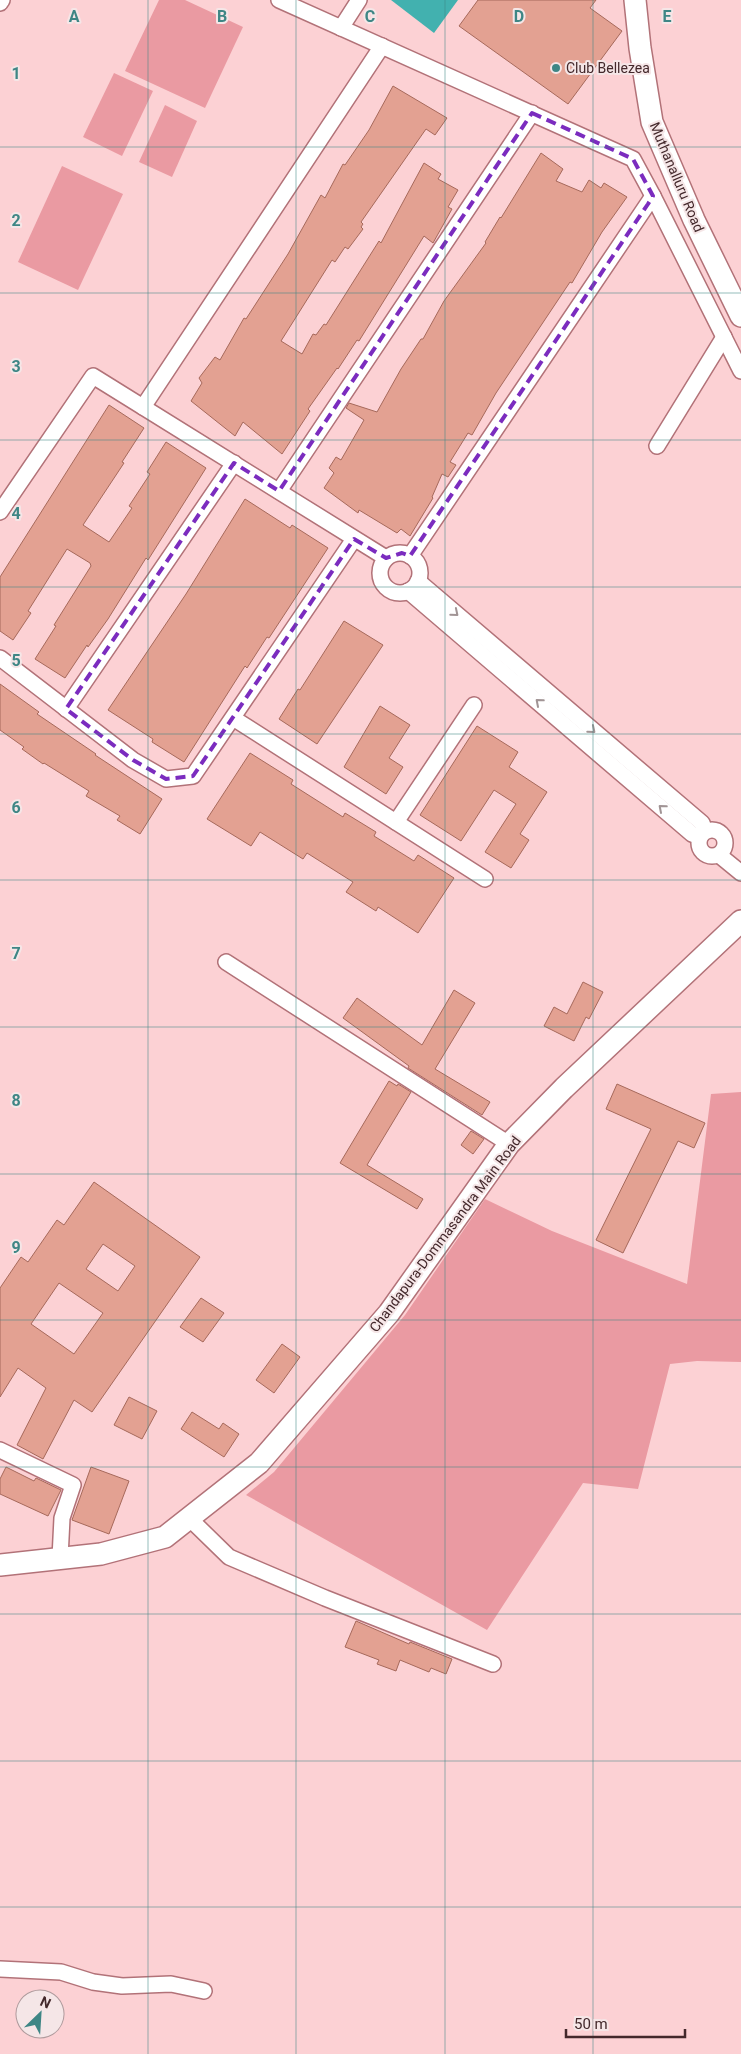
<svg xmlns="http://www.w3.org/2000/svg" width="741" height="2054" viewBox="0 0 741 2054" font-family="Roboto,sans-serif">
<rect width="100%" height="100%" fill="#fcd1d4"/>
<g fill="#ea9aa2">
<polygon points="159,0 185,0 243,27 205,108 125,71"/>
<polygon points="114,73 153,91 122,156 83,137"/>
<polygon points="165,105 197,121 172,177 139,162"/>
<polygon points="62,166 123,194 78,290 18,262"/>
<polygon points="741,1092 741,1362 697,1361 670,1364 638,1489 583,1483 487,1630 246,1495 274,1472 405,1315 485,1199 552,1231 687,1284 711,1094"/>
</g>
<polygon fill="#42b1af" points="391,0 458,0 434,33"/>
<g fill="#e3a192" stroke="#a6695b" fill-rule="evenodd">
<polygon points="478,0 596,0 590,8 622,31 568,104 459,26"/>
<polygon points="393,86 447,118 435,135 426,129 361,222 363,224 361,227 363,229 348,249 345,247 335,262 332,260 281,341 302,354 313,334 316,335 324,324 326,325 379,241 381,243 424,163 441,174 438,179 458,190 448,207 452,209 433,243 424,236 359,341 357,340 338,369 337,368 308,409 310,411 282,454 243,422 235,436 191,401 202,383 199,378 215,357 220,360 244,318 246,319 288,254 321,195 325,198 343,164 345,165 369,130"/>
<polygon points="541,153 563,169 556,181 582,192 589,180 601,188 604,183 627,197 602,232 572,283 570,282 496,393 472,435 468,433 450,462 456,465 448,477 442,474 432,497 433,498 410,536 401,529 397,533 359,510 358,513 324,488 334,473 329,468 336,457 341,460 364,420 346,408 349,403 377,412 401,369 421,339 423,339 444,301 486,243 485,242 500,217 501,218"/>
<polygon points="109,405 144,428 122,462 124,463 83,525 89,529 109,542 132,508 129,506 150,474 147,472 166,442 206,468 148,560 146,558 108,619 88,647 87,645 65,678 35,659 56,626 54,625 91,566 90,563 67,549 28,611 31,613 13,640 0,631 0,577"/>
<polygon points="245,499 290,528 292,525 328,548 269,638 267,637 247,668 245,666 184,762 152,742 153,739 108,710 186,594"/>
<polygon points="344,621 383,645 317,744 279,719 298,689 300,690"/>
<polygon points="0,684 39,712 37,714 96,754 95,755 162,799 140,834 117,820 120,816 86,796 89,791 44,763 43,764 22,749 24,747 0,730"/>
<polygon points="380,706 410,725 389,758 403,767 386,794 344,767"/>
<polygon points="477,726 518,752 509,767 547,792 520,834 529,840 511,868 485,852 516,804 494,790 461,841 420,815"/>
<polygon points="250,753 293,780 291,784 343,817 345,813 376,832 374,836 414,861 418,855 454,878 418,933 378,907 376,911 346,892 353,882 307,853 303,859 260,832 251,846 207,819"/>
<polygon points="583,982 603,992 589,1019 586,1017 574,1041 544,1026 554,1007 567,1014"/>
<polygon points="454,990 475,1003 435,1069 490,1102 482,1115 408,1068 409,1066 343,1018 357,998 422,1045"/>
<polygon points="389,1081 397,1086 398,1084 411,1092 367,1165 423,1199 417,1209 340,1163"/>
<polygon points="617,1084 705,1123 694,1148 678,1141 623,1253 596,1240 651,1129 606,1109"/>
<polygon points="471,1131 484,1139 473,1154 461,1145"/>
<path d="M94,1182l106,75 -108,155 -18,-12 -31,59 -26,-14 29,-57 -28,-20 -18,29v-109l21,-31 7,5 29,-42 7,5zM103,1244l32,22 -17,25 -32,-22zM59,1283l44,30 -29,41 -43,-30z"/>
<polygon points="201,1298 224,1313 203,1342 180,1327"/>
<polygon points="282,1344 300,1357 274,1393 256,1380"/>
<polygon points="129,1397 157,1411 142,1439 114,1425"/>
<polygon points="192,1412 219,1429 223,1423 239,1434 224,1457 181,1429"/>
<polygon points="6,1467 34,1481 36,1478 61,1490 48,1516 0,1494 0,1479"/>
<polygon points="91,1467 129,1481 109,1534 72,1520"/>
<polygon points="356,1621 409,1644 410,1642 452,1659 446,1674 431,1668 429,1672 400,1660 396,1671 377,1664 379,1660 345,1647"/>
</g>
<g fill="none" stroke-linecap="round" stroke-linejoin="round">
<defs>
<g id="street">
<polyline points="279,0 633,159 653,196"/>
<polyline points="0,3 2,0"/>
<polyline points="341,28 359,0"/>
<polyline points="143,407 382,46"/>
<polyline points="657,446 724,337"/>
<polyline points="279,491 532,113"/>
<polyline points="0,512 93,376 386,558"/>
<circle cx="400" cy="573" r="20"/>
<polyline points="410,556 653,196 741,371"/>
<polyline points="418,581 702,823 705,831"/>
<polyline points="408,591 692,834 700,837"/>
<polyline points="0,658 133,760 166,779 193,776 354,539"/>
<polyline points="66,709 234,463"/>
<polyline points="233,718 485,879"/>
<polyline points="396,822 474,705"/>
<circle cx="712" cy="843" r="13"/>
<polyline points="719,855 741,873"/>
<polyline points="226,962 509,1144"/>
<polyline points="0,1450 73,1485 62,1518 60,1558"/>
<polyline points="189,1518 229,1557 325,1598 493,1664"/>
<polyline points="0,1969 61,1972 93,1982 122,1986 171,1984 204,1991"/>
</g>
<g id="secondary">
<polyline points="635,0 640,48 652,122 694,220 741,316"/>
<polyline points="0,1565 101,1554 165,1537 259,1463 389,1313 509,1144 564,1088 741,921"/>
</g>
</defs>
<use href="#street" stroke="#b27278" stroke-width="18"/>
<use href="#secondary" stroke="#b27278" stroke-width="24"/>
<use href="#street" stroke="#fff" stroke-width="15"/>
<use href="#secondary" stroke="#fff" stroke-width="21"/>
</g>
<defs><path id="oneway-chevron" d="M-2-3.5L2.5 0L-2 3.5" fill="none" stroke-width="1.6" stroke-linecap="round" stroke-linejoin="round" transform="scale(1.25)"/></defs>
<g stroke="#a19495">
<use href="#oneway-chevron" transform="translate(455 613) rotate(40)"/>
<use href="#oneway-chevron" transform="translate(539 702) rotate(-139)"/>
<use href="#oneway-chevron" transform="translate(592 730) rotate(40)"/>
<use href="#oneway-chevron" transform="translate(662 808) rotate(-139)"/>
</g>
<path fill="none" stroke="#7b2cbf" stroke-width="4" stroke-dasharray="10 6" stroke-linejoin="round" d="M532,113l101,46 20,37 -5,8 -238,352 -8,-3 -16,5 -32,-19 -161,237 -27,3 -33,-19 -67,-51 168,-246 45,28z"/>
<path fill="none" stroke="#3e8685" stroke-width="1" stroke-opacity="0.55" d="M148,0v2054M296,0v2054M445,0v2054M593,0v2054M0,147h741M0,293h741M0,440h741M0,587h741M0,734h741M0,880h741M0,1027h741M0,1174h741M0,1320h741M0,1467h741M0,1614h741M0,1761h741M0,1907h741"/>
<circle fill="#3e8685" stroke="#f5e6e7" stroke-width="2" cx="556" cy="68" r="5"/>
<g text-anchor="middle" stroke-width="4" stroke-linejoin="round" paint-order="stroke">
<g font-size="14" fill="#43282b" stroke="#f5e6e7" text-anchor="start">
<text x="566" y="73">Club Bellezea</text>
</g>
<g font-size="14" fill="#43282b" stroke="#f5e6e7">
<text transform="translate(677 177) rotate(67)" y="5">Muthanalluru Road</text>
<text transform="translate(445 1234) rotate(-53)" y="5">Chandapura-Dommasandra Main Road</text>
</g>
</g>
<g font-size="16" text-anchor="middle" font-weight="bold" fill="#3e8685" stroke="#f5e6e7" stroke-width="4" stroke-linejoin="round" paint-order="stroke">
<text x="74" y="22">A</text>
<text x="222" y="22">B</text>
<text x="370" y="22">C</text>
<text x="519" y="22">D</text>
<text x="667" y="22">E</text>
<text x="16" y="79">1</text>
<text x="16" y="226">2</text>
<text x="16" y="372">3</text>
<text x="16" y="519">4</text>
<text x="16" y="666">5</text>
<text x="16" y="813">6</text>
<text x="16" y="959">7</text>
<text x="16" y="1106">8</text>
<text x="16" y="1253">9</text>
</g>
<g transform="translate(40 2014) rotate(25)"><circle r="24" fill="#f5e6e7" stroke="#ae9a9c"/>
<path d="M0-4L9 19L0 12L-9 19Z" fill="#3e8685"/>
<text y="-8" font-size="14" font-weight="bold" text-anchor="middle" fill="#43282b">N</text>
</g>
<path d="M566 2029v8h119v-8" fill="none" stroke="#43282b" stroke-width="2.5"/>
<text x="574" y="2029" font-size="15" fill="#43282b" stroke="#f5e6e7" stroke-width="4" paint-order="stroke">50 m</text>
</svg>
